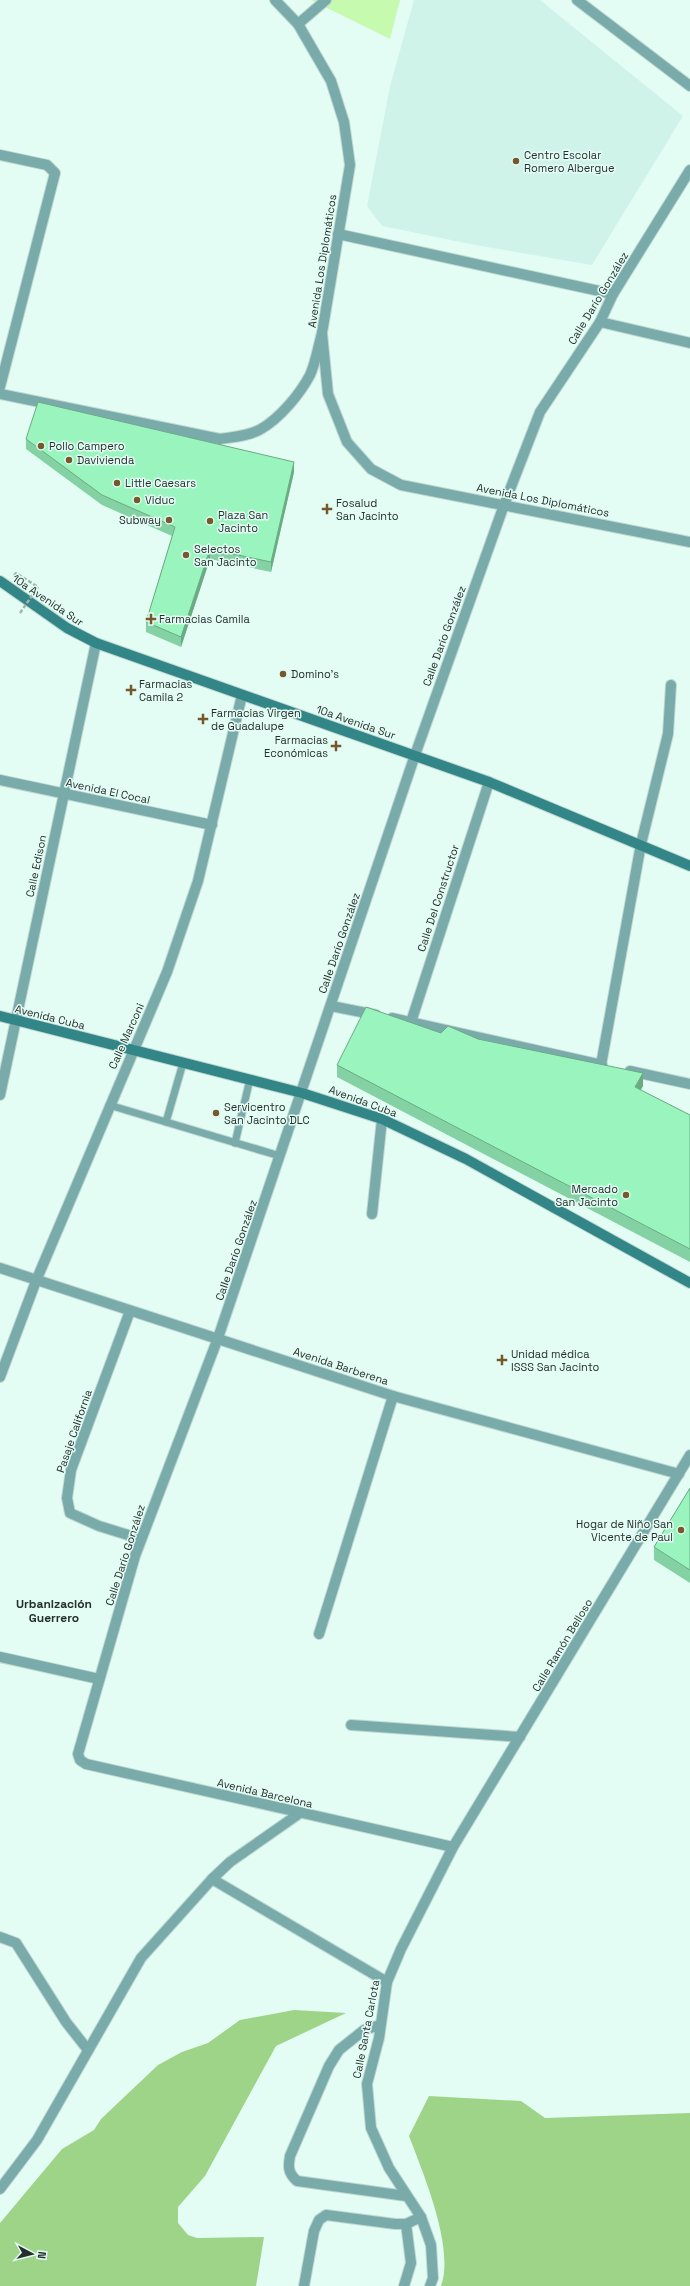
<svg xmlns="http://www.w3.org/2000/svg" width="690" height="2286" viewBox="0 0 690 2286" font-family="'Space Grotesk',sans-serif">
<rect width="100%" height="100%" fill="#e3fdf5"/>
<polygon fill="#d0f3e9" points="414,0 540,0 683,116 592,265 475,245 382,226 367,206 390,86"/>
<polygon fill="#c5faaf" points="311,0 400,0 390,39"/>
<g fill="#9ed488">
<polygon points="294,2010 346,2013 276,2046 205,2176 178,2207 178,2223 188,2235 197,2238 264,2237 256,2286 0,2286 0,2223 62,2149 94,2130 101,2119 158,2065 182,2052 208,2043 240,2020"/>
<path d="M429,2096l92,5 24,17 145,-5v173h-249c14,-38 -18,-113 -32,-150z"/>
</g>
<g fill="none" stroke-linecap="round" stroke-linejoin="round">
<defs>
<g id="service">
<polyline points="109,1105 280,1156"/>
<polyline points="166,1122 183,1063"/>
<polyline points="235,1143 250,1079"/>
</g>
<g id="minor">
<polyline points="577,0 690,86"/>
<polyline points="298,24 326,0"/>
<polyline points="0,155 47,165 55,173 0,387"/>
<polyline points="338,234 613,294"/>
<polyline points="600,322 690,343"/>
<path d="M0,394l220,45c13,-2 29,-3 41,-10 19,-11 39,-35 49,-54 6,-13 8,-28 12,-42"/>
<polyline points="0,780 212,825"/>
<polyline points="331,1006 376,1015"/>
<polyline points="392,1018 602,1065"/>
<polyline points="411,1022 489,782"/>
<polyline points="601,1065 641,844 668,734 671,685"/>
<polyline points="630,1071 690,1084"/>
<polyline points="0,1095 96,643"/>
<polyline points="372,1214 382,1119"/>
<polyline points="0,1268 393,1396 679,1474"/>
<polyline points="130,1311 71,1470 67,1498 70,1513 99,1526 141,1539"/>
<polyline points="0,1377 36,1281 167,972 198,881 242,695"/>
<polyline points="319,1634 393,1396"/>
<polyline points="0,1657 99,1679"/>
<polyline points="351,1725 520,1737"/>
<polyline points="453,1847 86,1764 80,1760 78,1754 135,1556 218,1338 415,755 504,505 540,412 600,322 613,294 690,170"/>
<polyline points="212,1879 387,1982"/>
<polyline points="0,1937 16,1943 66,2022 88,2050"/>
<path d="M380,2025l-16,5 -25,20 -10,16 -39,90c-2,11 -2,17 7,25l109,15"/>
<polyline points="0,2189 37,2140 141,1958 212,1879 230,1862 300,1813"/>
<polyline points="304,2286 314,2231 319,2220 326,2215 395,2224 406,2224 421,2217"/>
<polyline points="404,2286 411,2263 406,2224"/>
<polyline points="430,2286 433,2278 431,2245 421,2217 389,2168 371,2128 367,2084 379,2038 387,1982 401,1949 453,1847 690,1455"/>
</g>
<polyline id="tertiary" points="275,0 298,24 331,81 344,122 350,165 322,333 328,394 347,442 371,469 401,485 690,542"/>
<g id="secondary">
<polyline points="0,581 67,628 96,643 489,782 690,866"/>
<polyline points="0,1016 302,1093 382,1119 466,1159 690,1283"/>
</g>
</defs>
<use href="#service" stroke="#c1d8d1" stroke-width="9"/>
<use href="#minor" stroke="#c1d8d1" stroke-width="12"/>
<use href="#tertiary" stroke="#c1d8d1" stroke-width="12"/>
<use href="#secondary" stroke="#c1d8d1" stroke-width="12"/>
<polyline stroke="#a1b5af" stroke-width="2.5" stroke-dasharray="4 2" stroke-linecap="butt" points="14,576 16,573 38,587"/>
<use href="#service" stroke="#7aabab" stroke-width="7"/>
<use href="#minor" stroke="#7aabab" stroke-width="10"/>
<use href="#tertiary" stroke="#7aabab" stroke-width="10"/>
<use href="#secondary" stroke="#328687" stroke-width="10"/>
<polyline stroke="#a1b5af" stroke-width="2.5" stroke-dasharray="4 2" stroke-linecap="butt" points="20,613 38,587"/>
</g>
<g fill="#84d2a3">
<polygon points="26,439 294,472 271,572 210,559 181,647 146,632 146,622 172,536 102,505 26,449"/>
<polygon points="441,1033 478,1039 643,1086 641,1090 690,1115 690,1262 337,1077 337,1065"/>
<polygon points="690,1488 690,1583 654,1560 654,1547"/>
</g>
<g fill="#6bab84">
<polygon points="294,462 294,472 271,572 271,562"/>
<polygon points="210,549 210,559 181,647 181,637"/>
<polygon points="643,1073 643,1086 635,1099 635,1087"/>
</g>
<g fill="#99f4bd" stroke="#6bab84">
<polygon points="38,402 294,462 271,562 210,549 181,637 146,622 175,527 102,495 26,439"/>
<polygon points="366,1007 441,1033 448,1026 478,1039 643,1073 635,1087 690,1115 690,1249 337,1065"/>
<polygon points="690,1488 690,1570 654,1547"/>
</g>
<g fill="#75592c" stroke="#e3fdf5" stroke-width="1.5">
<circle cx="516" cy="161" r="4"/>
<circle cx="41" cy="446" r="4"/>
<circle cx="69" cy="460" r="4"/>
<circle cx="117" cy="483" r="4"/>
<circle cx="137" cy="500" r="4"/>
<path d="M325 503h4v4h4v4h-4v4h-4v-4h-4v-4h4z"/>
<circle cx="169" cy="520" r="4"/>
<circle cx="210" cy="521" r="4"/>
<circle cx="186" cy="555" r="4"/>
<path d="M149 613h4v4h4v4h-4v4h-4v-4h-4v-4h4z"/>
<circle cx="283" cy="674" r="4"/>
<path d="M129 684h4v4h4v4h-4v4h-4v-4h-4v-4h4z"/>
<path d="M201 713h4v4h4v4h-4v4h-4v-4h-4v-4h4z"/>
<path d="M334 740h4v4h4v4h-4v4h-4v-4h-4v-4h4z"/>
<circle cx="216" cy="1113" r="4"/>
<circle cx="626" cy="1195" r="4"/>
<path d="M500 1354h4v4h4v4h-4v4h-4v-4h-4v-4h4z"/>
<circle cx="681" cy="1530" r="4"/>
</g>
<g text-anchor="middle" stroke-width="3" stroke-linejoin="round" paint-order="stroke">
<g font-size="11" fill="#262f2d" stroke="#e3fdf5" text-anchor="start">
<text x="524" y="159">Centro Escolar<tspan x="524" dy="13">Romero Albergue</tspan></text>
<text x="49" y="450">Pollo Campero</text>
<text x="77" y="464">Davivienda</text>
<text x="125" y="487">Little Caesars</text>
<text x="145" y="504">Viduc</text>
<text x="336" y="507">Fosalud<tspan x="336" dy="13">San Jacinto</tspan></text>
<text x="218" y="519">Plaza San<tspan x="218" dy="13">Jacinto</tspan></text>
<text x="161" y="524" text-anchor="end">Subway</text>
<text x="194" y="553">Selectos<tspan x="194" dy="13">San Jacinto</tspan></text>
<text x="159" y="623">Farmacias Camila</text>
<text x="291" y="678">Domino's</text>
<text x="139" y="688">Farmacias<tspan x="139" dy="13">Camila 2</tspan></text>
<text x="211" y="717">Farmacias Virgen<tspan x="211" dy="13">de Guadalupe</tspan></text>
<text x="328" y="744" text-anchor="end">Farmacias<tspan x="328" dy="13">Económicas</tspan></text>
<text x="224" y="1111">Servicentro<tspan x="224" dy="13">San Jacinto DLC</tspan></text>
<text x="618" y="1193" text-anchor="end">Mercado<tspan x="618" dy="13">San Jacinto</tspan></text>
<text x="511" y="1358">Unidad médica<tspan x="511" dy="13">ISSS San Jacinto</tspan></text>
<text x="673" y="1528" text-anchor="end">Hogar de Niño San<tspan x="673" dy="13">Vicente de Paul</tspan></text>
</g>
<g font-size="11" fill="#262f2d" stroke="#e3fdf5">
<text transform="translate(322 261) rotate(-81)" y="4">Avenida Los Diplomáticos</text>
<text transform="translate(598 298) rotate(-59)" y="4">Calle Darío González</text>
<text transform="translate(543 500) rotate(11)" y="4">Avenida Los Diplomáticos</text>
<text transform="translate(48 600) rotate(34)" y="4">10a Avenida Sur</text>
<text transform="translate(444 636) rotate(-70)" y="4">Calle Darío González</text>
<text transform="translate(356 722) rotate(19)" y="4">10a Avenida Sur</text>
<text transform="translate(108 791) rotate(12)" y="4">Avenida El Cocal</text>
<text transform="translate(36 866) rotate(-78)" y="4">Calle Edison</text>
<text transform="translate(438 898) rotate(-72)" y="4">Calle Del Constructor</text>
<text transform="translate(339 943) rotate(-71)" y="4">Calle Darío González</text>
<text transform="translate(50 1017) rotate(14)" y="4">Avenida Cuba</text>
<text transform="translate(126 1036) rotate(-66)" y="4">Calle Marconi</text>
<text transform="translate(363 1101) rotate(20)" y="4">Avenida Cuba</text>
<text transform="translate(236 1250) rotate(-71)" y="4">Calle Darío González</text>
<text transform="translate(341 1366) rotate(18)" y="4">Avenida Barberena</text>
<text transform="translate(74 1431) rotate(-71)" y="4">Pasaje California</text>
<text transform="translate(125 1555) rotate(-72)" y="4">Calle Darío González</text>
<text transform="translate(562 1645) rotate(-59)" y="4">Calle Ramón Belloso</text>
<text transform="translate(265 1793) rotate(13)" y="4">Avenida Barcelona</text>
<text transform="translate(366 2029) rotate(-79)" y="4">Calle Santa Carlota</text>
</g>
<g font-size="12" font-weight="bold" fill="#262f2d" stroke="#e3fdf5">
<text x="54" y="1608">Urbanización<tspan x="54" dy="14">Guerrero</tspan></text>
</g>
</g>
<g transform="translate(32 2254) rotate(97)" stroke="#e3fdf5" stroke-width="3" paint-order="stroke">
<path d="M0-3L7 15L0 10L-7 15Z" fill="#262f2d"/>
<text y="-6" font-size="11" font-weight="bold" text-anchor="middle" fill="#262f2d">N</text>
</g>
</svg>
